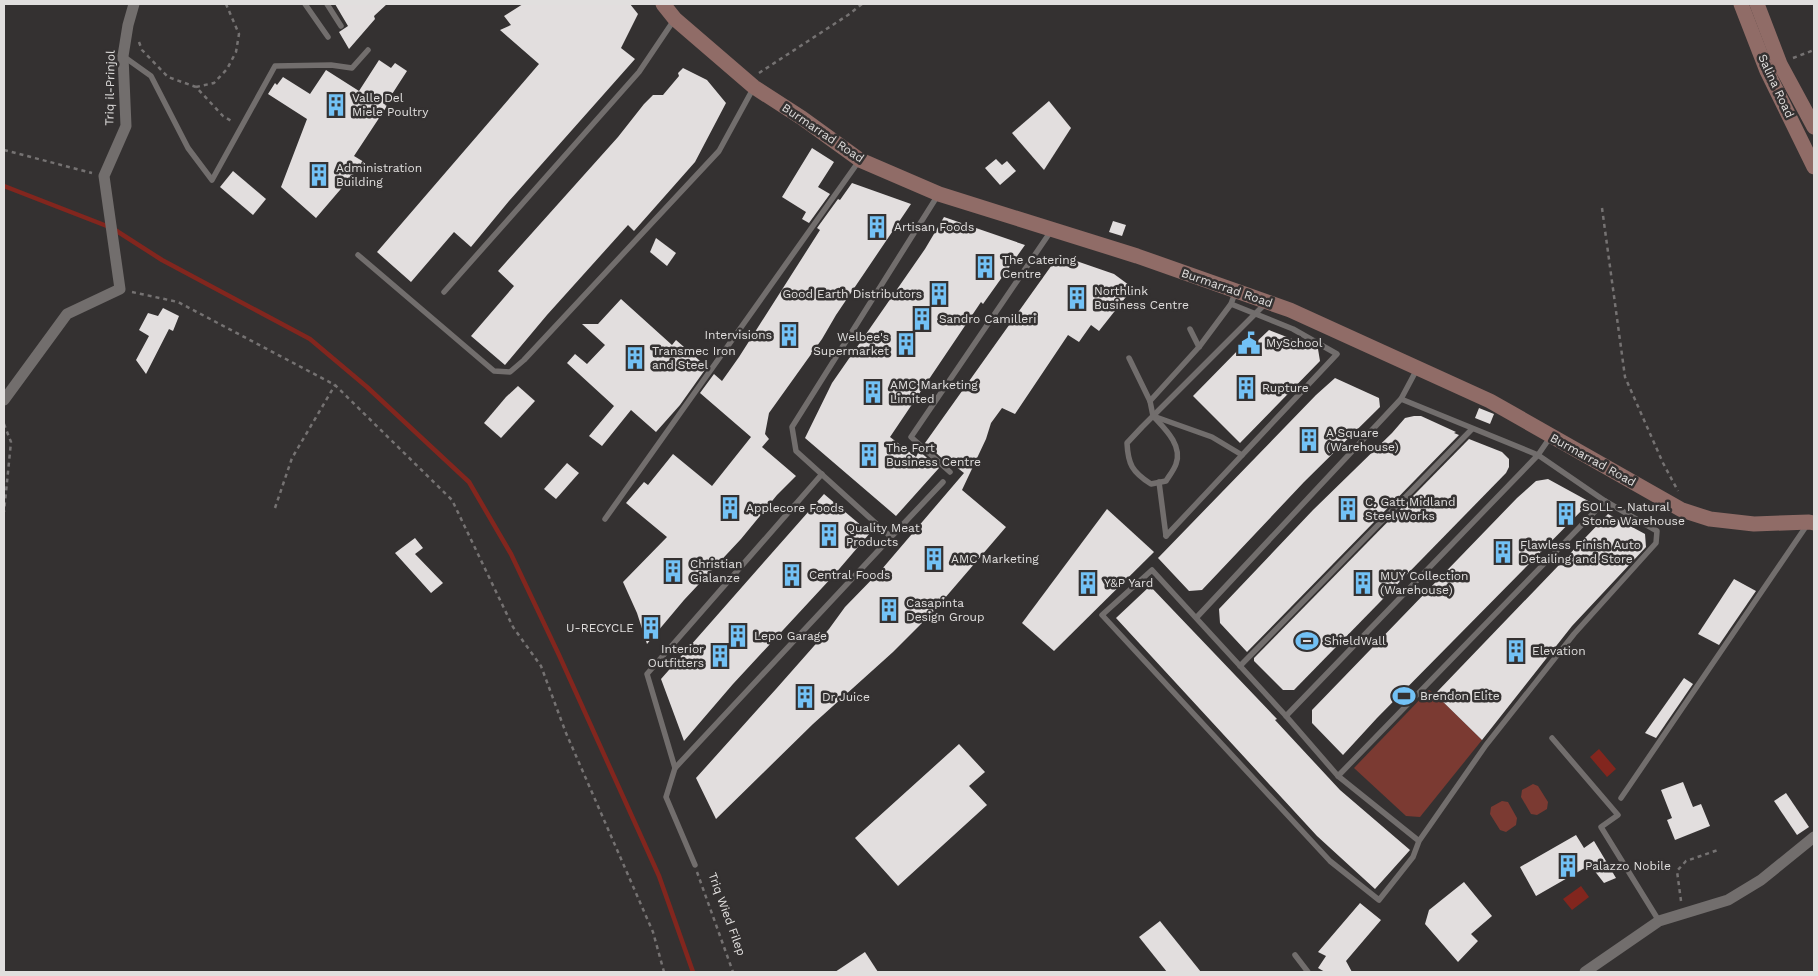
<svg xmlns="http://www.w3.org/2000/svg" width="1818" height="976" viewBox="0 0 1818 976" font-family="'Work Sans',sans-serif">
<rect width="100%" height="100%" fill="#343131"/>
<g fill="#7b3a32">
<polygon points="1429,690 1435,694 1482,740 1420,817 1406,816 1354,768"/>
<polygon points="1533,784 1538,786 1548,802 1547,809 1537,815 1531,814 1521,797 1522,790"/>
<polygon points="1502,801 1508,802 1517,818 1516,825 1506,832 1500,830 1490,814 1491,807"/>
</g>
<g fill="#82261e">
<polygon points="1599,749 1616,769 1607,777 1590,757"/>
<polygon points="1581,886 1589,897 1572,910 1563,899"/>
</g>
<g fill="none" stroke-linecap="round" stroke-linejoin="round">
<polyline stroke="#82261e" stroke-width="4.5" points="4,186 112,228 162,260 310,339 367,387 469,482 511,554 559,655 659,876 693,972"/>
</g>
<g fill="#e2dede">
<polygon points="335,4 387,4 374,16 375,19 349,49 339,32 348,26"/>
<polygon points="523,4 630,4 638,14 621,48 635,59 509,201 471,247 454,232 411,282 377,252 539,64 500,30 511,25 504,16"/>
<polygon points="379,60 391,68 395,63 407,71 385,105 387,106 354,156 364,162 316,218 281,187 307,119 268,94 275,83 277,85 283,77 310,94 326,70 359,91"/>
<polygon points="683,68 707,80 726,103 695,162 634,231 628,225 547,315 505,365 471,336 514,286 498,271 618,137 644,104 653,95 663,95 679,76 678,73"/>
<polygon points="1049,101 1071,128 1044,170 1012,133"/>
<polygon points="812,148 834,162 818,187 830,194 809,223 802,219 806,212 782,197"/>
<polygon points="996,159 1002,165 1007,161 1016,171 1000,185 985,168"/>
<polygon points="233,171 266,199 253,215 220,187"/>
<polygon points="852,183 911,204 836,315 822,339 769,413 765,434 769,439 762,447 796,476 777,495 741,539 684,600 647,644 637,613 623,582 667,537 626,503 644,482 648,485 673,454 712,486 751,437 700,393 714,374 722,381 739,357 820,230 817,228 838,199 840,200"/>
<polygon points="944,217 1025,245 983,304 981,302 890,437 916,457 919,451 939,468 896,516 805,438 832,383 925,249"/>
<polygon points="1113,221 1126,225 1122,236 1109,232"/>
<polygon points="656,238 676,253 667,266 650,252"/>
<polygon points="1059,255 1114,274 1133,288 1099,331 1091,325 1079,342 1068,335 1015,414 1002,408 991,423 986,439 962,490 1006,527 932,613 893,652 813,724 716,819 696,778 776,689 829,629 845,607 882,569 964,473 946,459 945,461 925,443"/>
<polygon points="621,299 672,345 676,340 707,367 680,405 656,432 631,410 602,446 589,436 614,406 567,363 575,354 587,364 605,345 582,324 598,324"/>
<polygon points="163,308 179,316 173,331 169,329 146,374 136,360 149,336 139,330 148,313 158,316"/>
<polygon points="1269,330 1318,349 1320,361 1240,443 1193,396 1245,343 1250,348"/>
<polygon points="1335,378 1379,398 1380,407 1304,482 1202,590 1189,591 1158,558 1316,395"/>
<polygon points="518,386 535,401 501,438 484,423 506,397"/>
<polygon points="1479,408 1494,414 1490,424 1475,418"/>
<polygon points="1414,416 1421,416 1456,432 1454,433 1459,435 1247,652 1220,623 1219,609 1313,510 1392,433 1405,418"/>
<polygon points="1469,439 1502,452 1509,459 1509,467 1506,473 1294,690 1283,690 1254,661 1254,658"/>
<polygon points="567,463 579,473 556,499 544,489"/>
<polygon points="1548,479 1590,502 1377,718 1343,755 1312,723 1312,710 1517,498 1536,481"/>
<polygon points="824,494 870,533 834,575 733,684 684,741 661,679"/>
<polygon points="1107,509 1154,552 1054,651 1022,623"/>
<polygon points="1608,514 1645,534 1646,547 1572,626 1482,740 1435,694"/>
<polygon points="415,538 423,548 415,554 443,583 431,593 395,553"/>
<polygon points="1734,579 1756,591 1719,645 1698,634"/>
<polygon points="1150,586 1277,719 1275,720 1340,790 1410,850 1375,889 1317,836 1116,618"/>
<polygon points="1684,678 1693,684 1656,738 1645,733"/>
<polygon points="959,744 985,772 969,786 987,805 898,886 855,838"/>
<polygon points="1683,782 1693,807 1701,804 1710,826 1675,840 1667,820 1672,818 1661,790"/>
<polygon points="1786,793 1809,827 1797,835 1774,801"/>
<polygon points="1576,835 1584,848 1594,841 1616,878 1604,883 1590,865 1536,896 1520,867"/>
<polygon points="1464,882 1492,916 1471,934 1478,941 1458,962 1425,924 1429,910"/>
<polygon points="1360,903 1381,920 1346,961 1352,972 1325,972 1318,968 1326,956 1318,952"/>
<polygon points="1160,921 1201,972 1167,972 1139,937"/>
<polygon points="865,952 878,972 835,972"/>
</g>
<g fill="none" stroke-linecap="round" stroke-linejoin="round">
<g stroke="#757272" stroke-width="2.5" stroke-dasharray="4 4" stroke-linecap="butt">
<polyline points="139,42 142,50 168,77 196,87 223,116 233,122"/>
<polyline points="1793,58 1814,50"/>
<polyline points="759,73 848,15 862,4"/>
<polyline points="196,87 214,83 227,69 236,52 239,34 226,4"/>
<polyline points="4,150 92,173"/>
<polyline points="1602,208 1625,377 1663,463 1678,491"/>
<polyline points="132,292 178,302 335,385 452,500 513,627 541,666 566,733 653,932 664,972"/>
<polyline points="4,424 11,442 4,512"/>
<polyline points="275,508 292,458 335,385"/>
<polyline points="697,872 733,972"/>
<polyline points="1681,901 1677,871 1686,861 1718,850"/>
</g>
<g stroke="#726e6d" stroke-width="5.5">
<polyline points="305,4 328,37"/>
<polyline points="327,4 341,26"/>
<polyline points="123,56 151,76 188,148 212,180 275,66 331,65 352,68 368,50"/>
<polyline points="938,195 792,427 796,451 891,537 943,482"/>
<polyline points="358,255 494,371 510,372 524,360 719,151 754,87"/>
<polyline points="444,292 639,72 674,20"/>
<polyline points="1190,329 1199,347"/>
<polyline points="1129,358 1150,401 1153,416 1212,437 1242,455"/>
<polyline points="1401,399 1538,455 1605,501 1657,531 1656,543 1574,634 1486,745 1419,841 1413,857 1379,900 1330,861 1102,615 1152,570 1286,716 1338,776 1419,841"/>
<polyline points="1150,401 1199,347 1231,304 1235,293"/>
<path d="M1153,416c11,12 30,29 23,48 -2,6 -7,12 -10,17l-15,3c-19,-12 -23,-20 -24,-41l15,-16 124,-124"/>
<polyline points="950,472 911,437 1051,231"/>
<polyline points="1159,482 1166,536"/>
<polyline points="605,519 859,161"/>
<polyline points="1166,536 1337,354 1293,329 1231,304"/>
<polyline points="1197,617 1401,399 1417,369"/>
<polyline points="1240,666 1472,429"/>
<polyline points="1286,716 1538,455 1551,436"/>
<polyline points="1552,738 1618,815 1601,827 1659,921"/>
<polyline points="675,768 647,674 822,474"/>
<polyline points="1338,776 1605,501"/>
<polyline points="1621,798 1807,525"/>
<polyline points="695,865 666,797 675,768 891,537"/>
<polyline points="1295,955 1308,972"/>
</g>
<g stroke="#726e6d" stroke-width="11">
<polyline points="4,400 67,314 120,289 104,176 126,126 123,56 128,25 134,4"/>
<polyline points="1585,972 1659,921 1728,900 1761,880 1814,837"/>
</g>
<g stroke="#906c67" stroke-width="15">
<polyline points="663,4 675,19 754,87 802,118 860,160 939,194 1137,256 1290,310 1490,401 1682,510 1710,519 1754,524 1809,522 1814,523"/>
<polyline points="1741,4 1767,71 1814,167"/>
<polyline points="1757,4 1780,64 1814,127"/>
</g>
</g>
<defs>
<symbol id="building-bare" viewBox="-9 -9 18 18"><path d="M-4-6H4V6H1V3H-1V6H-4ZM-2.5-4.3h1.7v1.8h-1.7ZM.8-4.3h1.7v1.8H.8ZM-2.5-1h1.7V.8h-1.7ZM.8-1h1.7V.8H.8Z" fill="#72c1f5" stroke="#343131" stroke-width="2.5" paint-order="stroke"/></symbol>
<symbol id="civic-bare" viewBox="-9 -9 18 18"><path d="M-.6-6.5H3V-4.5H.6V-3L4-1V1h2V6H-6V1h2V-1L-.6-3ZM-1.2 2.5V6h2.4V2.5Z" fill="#72c1f5" stroke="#343131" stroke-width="2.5" paint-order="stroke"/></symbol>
<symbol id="stadium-bare" viewBox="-9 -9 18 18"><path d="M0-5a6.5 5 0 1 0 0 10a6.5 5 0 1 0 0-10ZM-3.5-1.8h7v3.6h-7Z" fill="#72c1f5" stroke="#343131" stroke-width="2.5" paint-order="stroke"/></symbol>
</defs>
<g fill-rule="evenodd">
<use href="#building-bare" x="320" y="89" width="32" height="32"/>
<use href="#building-bare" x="303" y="159" width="32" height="32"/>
<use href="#building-bare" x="861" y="211" width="32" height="32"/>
<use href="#building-bare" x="969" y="251" width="32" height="32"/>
<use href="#building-bare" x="923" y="278" width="32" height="32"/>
<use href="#building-bare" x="1061" y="282" width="32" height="32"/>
<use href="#building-bare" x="906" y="303" width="32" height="32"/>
<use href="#building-bare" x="773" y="319" width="32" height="32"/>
<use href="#civic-bare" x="1233" y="327" width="32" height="32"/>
<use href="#building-bare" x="890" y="328" width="32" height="32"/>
<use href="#building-bare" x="619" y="342" width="32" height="32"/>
<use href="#building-bare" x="1230" y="372" width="32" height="32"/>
<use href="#building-bare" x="857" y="376" width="32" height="32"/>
<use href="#building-bare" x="1293" y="424" width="32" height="32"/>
<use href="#building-bare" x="853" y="439" width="32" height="32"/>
<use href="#building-bare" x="714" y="492" width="32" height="32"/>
<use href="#building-bare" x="1332" y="493" width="32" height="32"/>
<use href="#building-bare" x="1550" y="498" width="32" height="32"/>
<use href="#building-bare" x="813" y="519" width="32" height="32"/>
<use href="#building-bare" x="1487" y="536" width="32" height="32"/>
<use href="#building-bare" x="918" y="543" width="32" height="32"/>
<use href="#building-bare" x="657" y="555" width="32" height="32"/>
<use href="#building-bare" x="776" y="559" width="32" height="32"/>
<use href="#building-bare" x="1072" y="567" width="32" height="32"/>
<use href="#building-bare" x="1347" y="567" width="32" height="32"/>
<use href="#building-bare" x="873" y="594" width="32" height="32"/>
<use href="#building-bare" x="635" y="612" width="32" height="32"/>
<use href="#building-bare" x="722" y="620" width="32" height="32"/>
<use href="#stadium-bare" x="1291" y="625" width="32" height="32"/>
<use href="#building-bare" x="1500" y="635" width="32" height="32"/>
<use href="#building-bare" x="704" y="640" width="32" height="32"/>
<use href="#stadium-bare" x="1388" y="680" width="32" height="32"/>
<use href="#building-bare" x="789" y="681" width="32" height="32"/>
<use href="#building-bare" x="1552" y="850" width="32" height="32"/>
</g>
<g text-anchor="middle" stroke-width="5" stroke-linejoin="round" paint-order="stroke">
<g font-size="12" fill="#e1dfde" stroke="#343131">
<text transform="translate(1776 86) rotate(65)" y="4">Salina Road</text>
<text transform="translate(110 88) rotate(-89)" y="4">Triq il-Prinjol</text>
<text transform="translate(823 133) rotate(34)" y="4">Burmarrad Road</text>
<text transform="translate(1227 288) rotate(19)" y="4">Burmarrad Road</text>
<text transform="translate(1593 460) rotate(29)" y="4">Burmarrad Road</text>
<text transform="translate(727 914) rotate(70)" y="4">Triq Wied Filep</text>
</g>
<g font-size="12" fill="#e1dfde" stroke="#343131" text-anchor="start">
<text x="352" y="102">Valle Del<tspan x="352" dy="14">Miele Poultry</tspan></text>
<text x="336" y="172">Administration<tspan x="336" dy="14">Building</tspan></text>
<text x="894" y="231">Artisan Foods</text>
<text x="1002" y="264">The Catering<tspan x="1002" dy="14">Centre</tspan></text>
<text x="1094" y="295">Northlink<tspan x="1094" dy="14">Business Centre</tspan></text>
<text x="922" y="298" text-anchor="end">Good Earth Distributors</text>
<text x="939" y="323">Sandro Camilleri</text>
<text x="772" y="339" text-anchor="end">Intervisions</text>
<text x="889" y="341" text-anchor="end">Welbee's<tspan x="889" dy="14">Supermarket</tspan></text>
<text x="1266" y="347">MySchool</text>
<text x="652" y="355">Transmec Iron<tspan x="652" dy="14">and Steel</tspan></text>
<text x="890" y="389">AMC Marketing<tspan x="890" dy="14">Limited</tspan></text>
<text x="1262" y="392">Rupture</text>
<text x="1326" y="437">A Square<tspan x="1326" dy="14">(Warehouse)</tspan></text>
<text x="886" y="452">The Fort<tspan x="886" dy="14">Business Centre</tspan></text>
<text x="1365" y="506">C. Gatt Midland<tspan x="1365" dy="14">Steel Works</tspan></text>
<text x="1582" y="511">SOLL - Natural<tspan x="1582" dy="14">Stone Warehouse</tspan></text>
<text x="746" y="512">Applecore Foods</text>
<text x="846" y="532">Quality Meat<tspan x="846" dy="14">Products</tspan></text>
<text x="1520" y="549">Flawless Finish Auto<tspan x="1520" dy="14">Detailing and Store</tspan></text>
<text x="951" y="563">AMC Marketing</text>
<text x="690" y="568">Christian<tspan x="690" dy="14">Gialanze</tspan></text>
<text x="809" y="579">Central Foods</text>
<text x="1380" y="580">MUY Collection<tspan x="1380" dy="14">(Warehouse)</tspan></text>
<text x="1104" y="587">Y&amp;P Yard</text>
<text x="906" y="607">Casapinta<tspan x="906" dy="14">Design Group</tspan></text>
<text x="634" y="632" text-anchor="end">U-RECYCLE</text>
<text x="754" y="640">Lepo Garage</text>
<text x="1324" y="645">ShieldWall</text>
<text x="704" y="653" text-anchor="end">Interior<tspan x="704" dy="14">Outfitters</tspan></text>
<text x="1532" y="655">Elevation</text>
<text x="1420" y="700">Brendon Elite</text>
<text x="822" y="701">Dr Juice</text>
<text x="1585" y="870">Palazzo Nobile</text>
</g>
</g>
<rect width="1818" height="976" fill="none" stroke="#e1dfde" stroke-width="10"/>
</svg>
